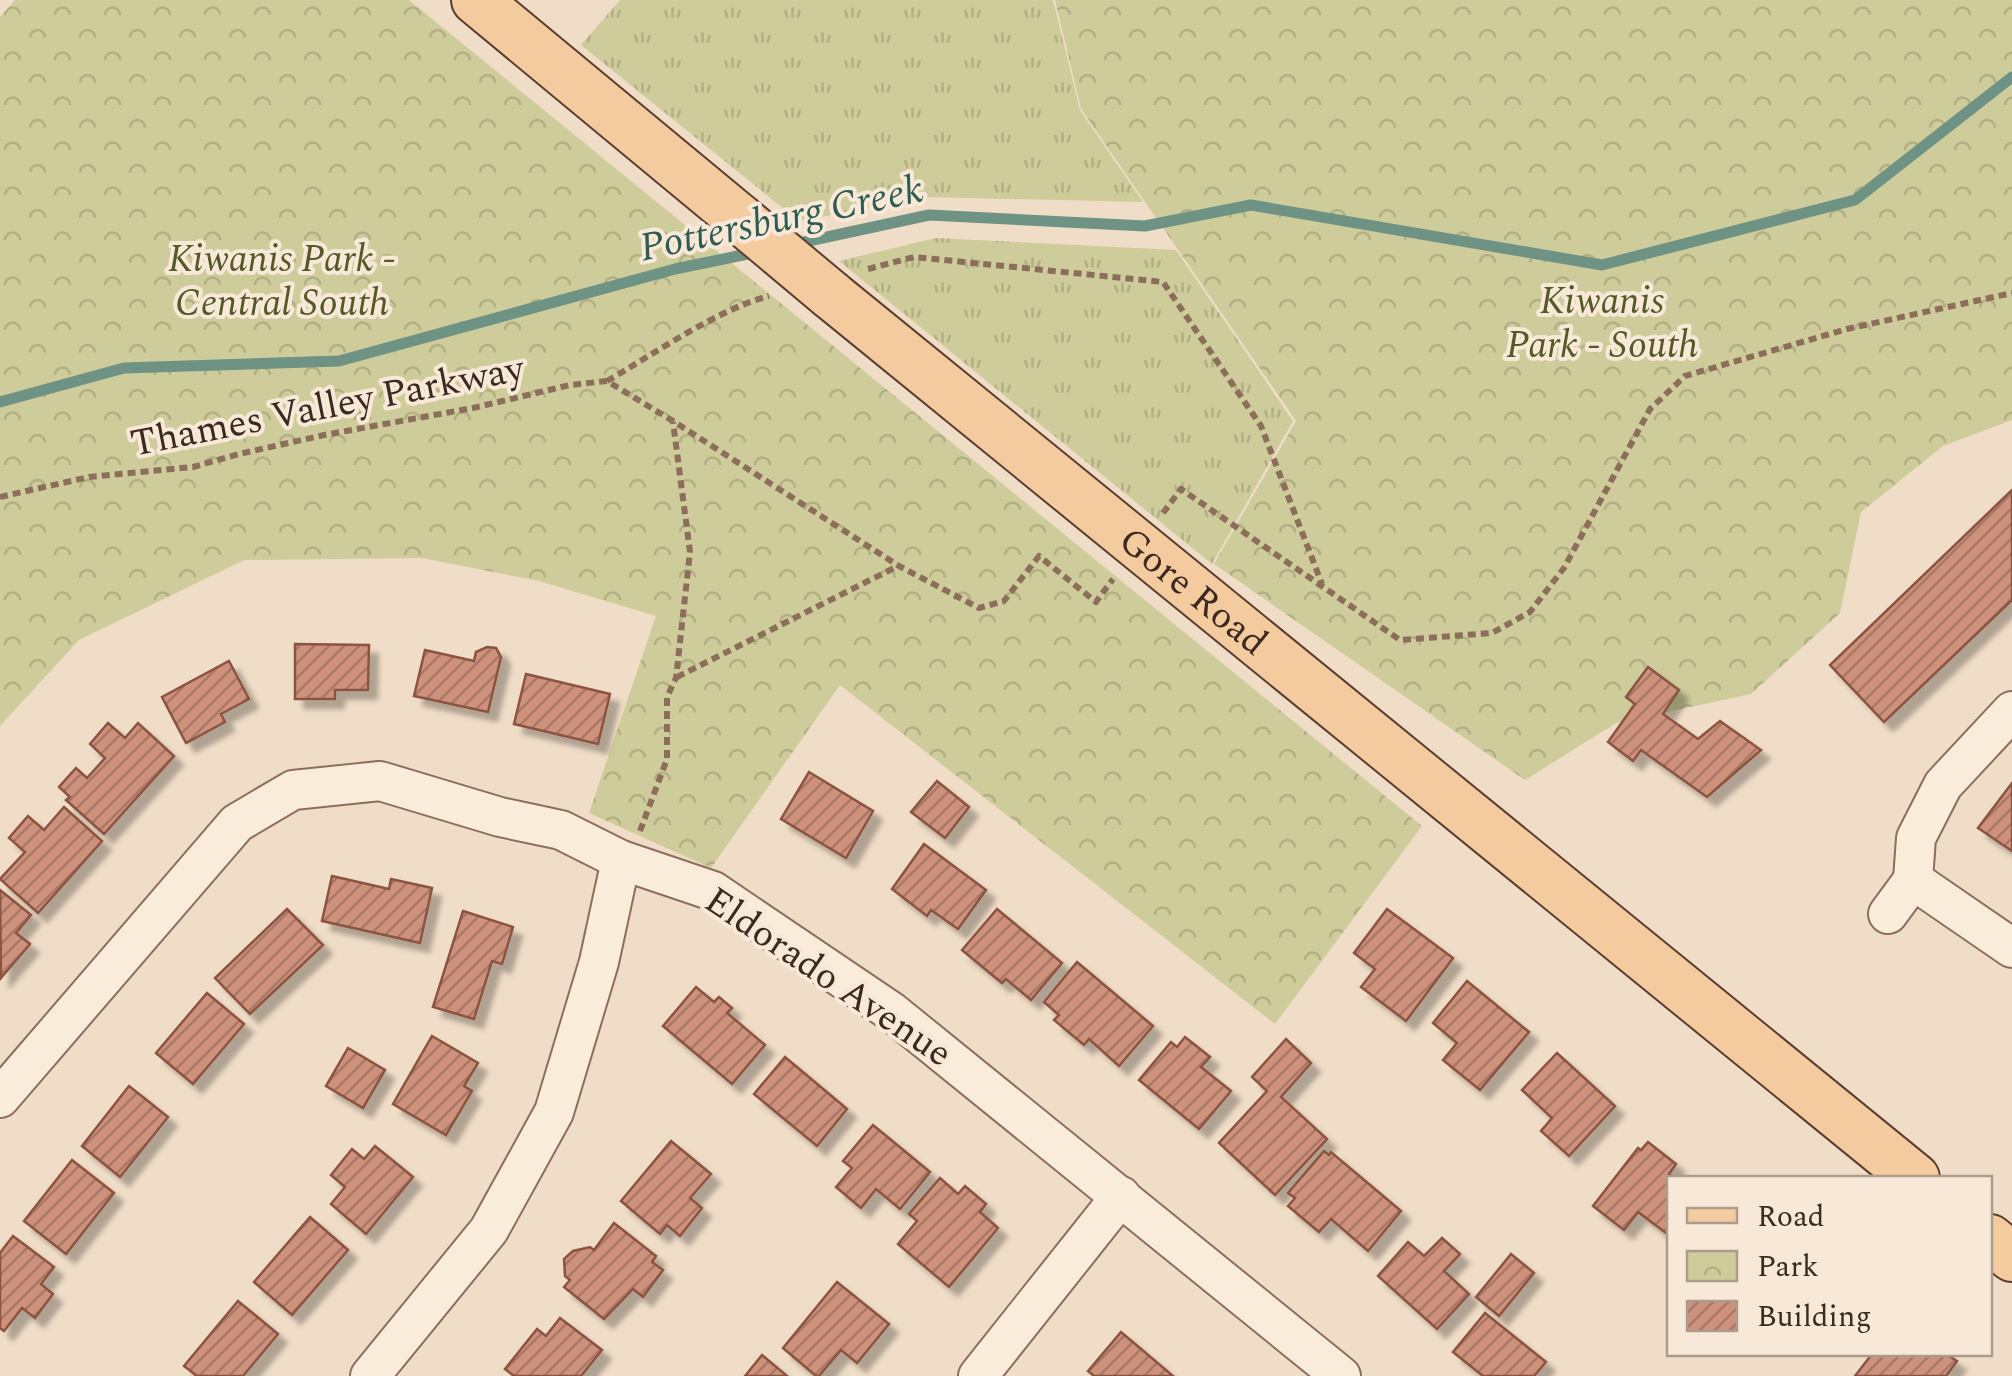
<svg xmlns="http://www.w3.org/2000/svg" width="2012" height="1376" viewBox="0 0 2012 1376" font-family="Spectral,serif">
<defs>
<pattern id="grass-tufts" width="24" height="20" patternUnits="userSpaceOnUse" patternTransform="scale(2.5)"><rect width="24" height="20" fill="#cecc9a"/><path d="M3 7l-1-3M5 7V3M7 7l1-3M15 17l-1-3M17 17v-4M19 17l1-3" fill="none" stroke="#b2af84"/></pattern>
<pattern id="park-crowns" width="20" height="18" patternUnits="userSpaceOnUse" patternTransform="scale(2.5)"><rect width="20" height="18" fill="#cecc9a"/><path d="M2 6a3 3 0 1 1 6 0M12 15a3 3 0 1 1 6 0" fill="none" stroke="#b2af84"/></pattern>
<pattern id="building-hatch" width="6" height="6" patternUnits="userSpaceOnUse" patternTransform="scale(2.5)"><rect width="6" height="6" fill="#ce927c"/><path d="M-1 1l2-2M0 6l6-6M5 7l2-2" fill="none" stroke="#a87765"/></pattern>
<filter id="shadow"><feDropShadow dx="9" dy="9" stdDeviation="2.5" flood-color="#0004"/></filter>
</defs>
<rect width="100%" height="100%" fill="#f0ddc7"/>
<g fill="url(#grass-tufts)">
<polygon points="620,0 1053,0 1080,110 1143,202 925,197 799,221 581,45"/>
<polygon points="936,238 1176,250 1293,421 1212,564 839,261"/>
</g>
<g fill="url(#park-crowns)">
<polygon points="15,0 409,0 1422,826 1275,1024 840,685 711,868 589,813 656,616 539,581 422,558 244,560 79,640 0,726 0,17"/>
<polygon points="1055,0 2012,0 2012,420 1943,446 1861,512 1840,613 1751,694 1616,723 1525,780 1214,564 1296,421 1081,109"/>
</g>
<g fill="none" stroke-linecap="round" stroke-linejoin="round">
<g stroke="#6e9284" stroke-width="11">
<polyline points="790,245 929,215 1145,226 1251,205 1602,265 1855,200 2012,77"/>
<polyline points="0,402 124,368 339,361 675,269 757,252"/>
</g>
</g>
<g fill="url(#building-hatch)" stroke="#8c5341" stroke-width="2.5" filter="url(#shadow)">
<polygon points="2012,490 2012,600 1884,722 1830,665"/>
<polygon points="295,644 369,645 368,690 335,690 335,699 295,699"/>
<polygon points="487,647 496,648 501,657 488,712 414,696 425,650 474,661 476,652"/>
<polygon points="229,661 249,699 221,714 225,722 186,743 162,697"/>
<polygon points="1648,667 1679,690 1663,714 1698,739 1720,721 1761,750 1707,797 1641,750 1633,761 1608,742 1635,704 1626,697"/>
<polygon points="526,674 610,694 598,744 514,724"/>
<polygon points="108,723 125,738 138,723 174,756 104,834 66,800 70,797 59,787 76,768 87,778 105,758 90,744"/>
<polygon points="809,772 873,811 846,858 781,819"/>
<polygon points="937,781 969,807 945,838 911,812"/>
<polygon points="2012,783 2012,851 1978,828"/>
<polygon points="64,807 102,841 38,913 0,879 25,852 9,838 28,816 44,830"/>
<polygon points="924,844 986,890 958,929 931,910 927,916 892,889"/>
<polygon points="332,876 389,889 391,879 432,888 420,943 322,921"/>
<polygon points="0,890 31,915 16,933 30,944 1,978"/>
<polygon points="287,909 323,945 250,1014 215,978"/>
<polygon points="997,909 1062,963 1031,1000 1006,979 1002,983 962,950"/>
<polygon points="1387,909 1453,958 1406,1021 1361,987 1375,969 1354,953"/>
<polygon points="463,911 513,927 502,964 492,961 474,1019 433,1007"/>
<polygon points="1077,962 1153,1026 1119,1066 1089,1039 1084,1045 1054,1020 1059,1015 1044,1002"/>
<polygon points="1467,981 1529,1032 1480,1090 1443,1060 1457,1043 1433,1023"/>
<polygon points="696,987 714,1002 719,997 732,1008 727,1013 765,1045 732,1084 663,1026"/>
<polygon points="207,993 244,1024 193,1084 156,1053"/>
<polygon points="432,1036 478,1063 464,1086 472,1091 446,1135 393,1104"/>
<polygon points="1185,1037 1210,1057 1201,1067 1231,1091 1199,1129 1139,1080 1171,1042 1177,1047"/>
<polygon points="1286,1039 1311,1063 1281,1097 1327,1139 1275,1195 1219,1143 1267,1091 1252,1077"/>
<polygon points="348,1048 385,1070 363,1108 326,1086"/>
<polygon points="1557,1053 1615,1106 1569,1156 1541,1131 1552,1118 1522,1090"/>
<polygon points="785,1057 847,1109 817,1146 754,1094"/>
<polygon points="129,1086 168,1117 120,1177 82,1146"/>
<polygon points="873,1125 930,1172 900,1209 876,1189 861,1208 836,1187 852,1168 843,1161"/>
<polygon points="671,1141 711,1174 690,1198 702,1208 680,1236 667,1225 660,1234 621,1201"/>
<polygon points="1648,1142 1676,1164 1669,1174 1675,1178 1670,1178 1670,1236 1638,1212 1624,1230 1593,1206 1638,1148 1641,1150"/>
<polygon points="375,1146 413,1177 366,1234 331,1204 345,1187 331,1175 352,1149 364,1159"/>
<polygon points="1324,1151 1329,1155 1331,1152 1401,1211 1368,1251 1331,1219 1319,1232 1288,1206 1295,1198 1288,1193"/>
<polygon points="72,1160 114,1193 66,1254 24,1221"/>
<polygon points="940,1178 958,1194 965,1186 986,1204 980,1212 998,1228 949,1287 898,1244 917,1221 909,1214"/>
<polygon points="310,1217 348,1250 292,1315 254,1282"/>
<polygon points="614,1223 656,1256 652,1262 663,1270 643,1297 633,1289 604,1319 564,1287 570,1280 565,1276 564,1259 573,1251 590,1247 594,1250"/>
<polygon points="13,1236 54,1267 41,1284 53,1294 35,1318 22,1308 4,1331 0,1328 0,1253"/>
<polygon points="1442,1238 1460,1254 1444,1271 1469,1294 1437,1329 1378,1276 1408,1242 1424,1256"/>
<polygon points="1511,1254 1534,1273 1499,1316 1476,1297"/>
<polygon points="837,1282 889,1324 857,1363 841,1350 819,1376 816,1376 783,1348"/>
<polygon points="238,1301 278,1334 243,1376 197,1376 184,1366"/>
<polygon points="1485,1313 1546,1362 1534,1376 1483,1376 1453,1352"/>
<polygon points="560,1318 602,1350 581,1376 514,1376 505,1369 537,1329 546,1336"/>
<polygon points="1121,1332 1173,1376 1094,1376 1088,1371"/>
<polygon points="1872,1354 1946,1354 1957,1361 1946,1376 1855,1376"/>
<polygon points="762,1355 787,1376 745,1376"/>
</g>
<g fill="none" stroke-linecap="round" stroke-linejoin="round">
<defs>
<g id="minor">
<polyline points="1913,880 1916,838 1943,785 2012,711"/>
<polyline points="1888,914 1913,880 2012,948"/>
<polyline points="0,1098 237,823 293,790 380,781 500,817 561,830 621,860 713,891 892,1012 1341,1376"/>
<polyline points="370,1376 489,1230 554,1112 599,962 621,860"/>
<polyline points="978,1376 1121,1196"/>
</g>
<g id="major">
<polyline points="476,0 739,218"/>
<path id="s1" d="M831,295l1084,883"/>
<polyline points="1990,1239 2012,1257"/>
</g>
</defs>
<use href="#minor" stroke="#8c6e5b" stroke-width="42"/>
<use href="#major" stroke="#5a3d30" stroke-width="52"/>
<g stroke="#8c6e5b" stroke-width="6" stroke-dasharray="8 5" stroke-linecap="butt">
<polyline points="868,269 914,257 1163,282 1261,426 1322,584"/>
<path d="M607,381c47,-27 111,-72 162,-85"/>
<polyline points="0,497 89,477 193,467 239,454 324,435 473,408 570,385 607,381 673,421 899,566 979,608 1004,601 1039,556 1096,602 1113,579"/>
<polyline points="1163,513 1181,489 1400,640 1492,633 1530,612 1564,568 1650,409 1685,376 1847,329 2012,293"/>
<polyline points="677,677 898,566"/>
<polyline points="640,831 667,759 667,697 676,678 690,552 673,422"/>
</g>
<use href="#minor" stroke="#faecdb" stroke-width="38"/>
<use href="#major" stroke="#f3cb9f" stroke-width="48"/>
<defs>
<polyline id="major-bridge" points="739,218 831,295"/>
</defs>
<use href="#major-bridge" stroke="#5a3d30" stroke-width="52" stroke-linecap="butt"/>
<use href="#major-bridge" stroke="#f3cb9f" stroke-width="48"/>
</g>
<g text-anchor="middle" stroke-width="8" stroke-linejoin="round" paint-order="stroke">
<g font-size="38" font-style="italic" fill="#545926" stroke="#f7e8d7">
<text x="282" y="271">Kiwanis Park -<tspan x="282" dy="44">Central South</tspan></text>
<text x="1602" y="313">Kiwanis<tspan x="1602" dy="44">Park - South</tspan></text>
</g>
<g font-size="38" fill="#3c2920" stroke="#f7e8d7">
<text transform="translate(327 405) rotate(-11)" y="13">Thames Valley Parkway</text>
<text dy="13" stroke="none"><textPath href="#s1" startOffset="468">Gore Road</textPath></text>
<text transform="translate(829 976) rotate(34)" y="13">Eldorado Avenue</text>
</g>
<g font-size="40" font-style="italic" fill="#2f5c52" stroke="#f7e8d7">
<text transform="translate(781 217) rotate(-12)" y="14">Pottersburg Creek</text>
</g>
</g>
<rect x="1667" y="1176" width="325" height="180" fill="#f7e8d7" stroke="#ac9c8e" stroke-width="2.5"/>
<rect x="1687" y="1208" width="50" height="15" fill="#f3cb9f" stroke="#ac9c8e" stroke-width="2.5"/>
<text x="1757" y="1226" font-size="30" fill="#3c2920">Road</text>
<rect x="1687" y="1251" width="50" height="30" fill="url(#park-crowns)" stroke="#ac9c8e" stroke-width="2.5"/>
<text x="1757" y="1276" font-size="30" fill="#3c2920">Park</text>
<rect x="1687" y="1301" width="50" height="30" fill="url(#building-hatch)" stroke="#ac9c8e" stroke-width="2.5"/>
<text x="1757" y="1326" font-size="30" fill="#3c2920">Building</text>
</svg>
